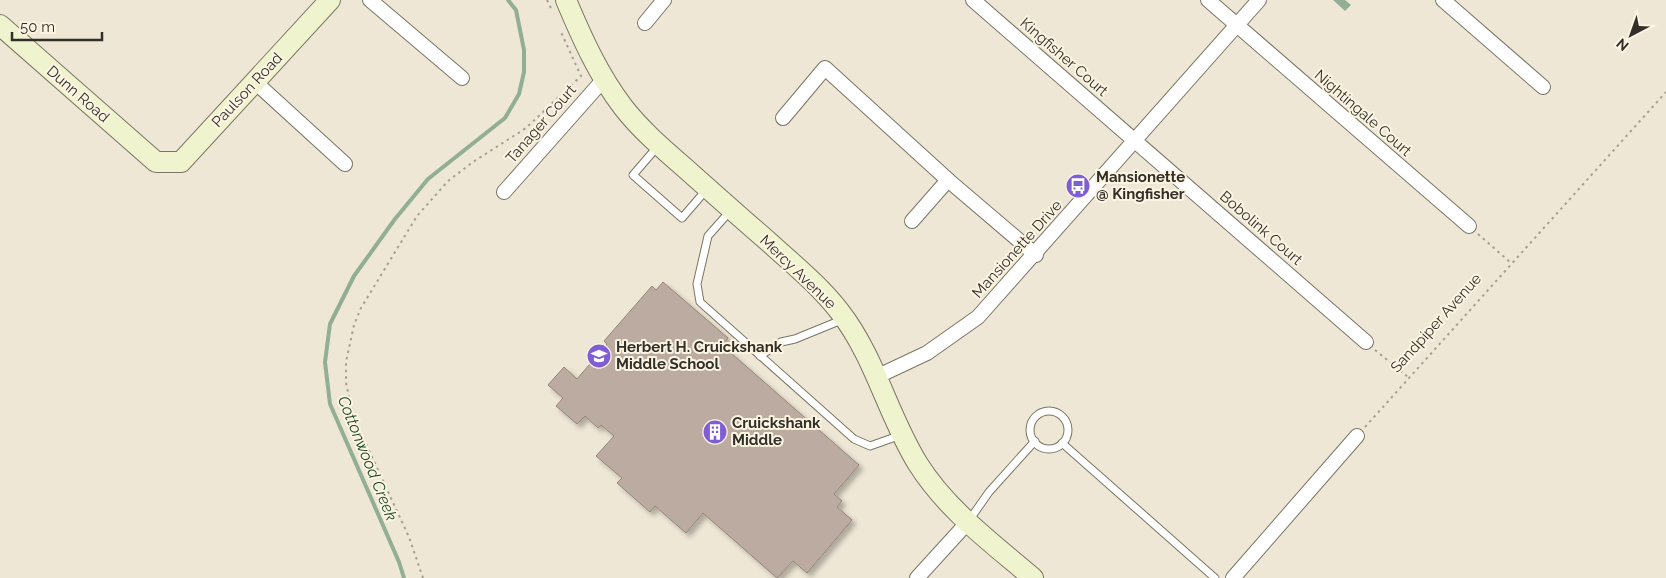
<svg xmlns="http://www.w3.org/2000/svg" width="1666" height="578" viewBox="0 0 1666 578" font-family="Raleway,sans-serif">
<defs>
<filter id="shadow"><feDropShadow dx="4" dy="4" stdDeviation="2.5" flood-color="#0004"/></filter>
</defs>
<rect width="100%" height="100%" fill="#efe7d5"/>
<polygon fill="#92ae95" points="1333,0 1345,0 1351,5 1345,11"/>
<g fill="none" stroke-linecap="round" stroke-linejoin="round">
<polyline stroke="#92ae95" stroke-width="4" points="404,578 399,562 330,404 325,362 330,324 354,276 395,219 428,179 505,118 519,94 524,72 524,50 516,10 508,0"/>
</g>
<polygon fill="#bcaba0" stroke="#95857b" filter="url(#shadow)" points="663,282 728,338 723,346 859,465 834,494 842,501 837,507 852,520 807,573 793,561 777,578 703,513 686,533 655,506 650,512 617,483 622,478 596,456 614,436 601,425 598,428 585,416 577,424 556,406 563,398 548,385 564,367 577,379 607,344 604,341 652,286 656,290"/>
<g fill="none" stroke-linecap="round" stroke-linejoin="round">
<defs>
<g id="lane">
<polyline points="658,146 633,175 682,218 707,189"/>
<polyline points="731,210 708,236 697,284 700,302 854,439 870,446 901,435"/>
<polyline points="760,356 781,342 795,339 844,319"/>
<circle cx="1049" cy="430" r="19"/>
<polyline points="1062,443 1215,578"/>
<polyline points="968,522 989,492 1035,441"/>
</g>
<g id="street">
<polyline points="370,0 462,78"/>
<polyline points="973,0 1366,342"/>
<polyline points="1208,0 1469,226"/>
<polyline points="1443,0 1543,87"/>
<polyline points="645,23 664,0"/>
<polyline points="255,82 345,164"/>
<polyline points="783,118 825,68 948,180 1036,255"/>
<polyline points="504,192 604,79"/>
<polyline points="912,221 948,180"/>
<polyline points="876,377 927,353 978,317 1259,0"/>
<polyline points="917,578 968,522"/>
<polyline points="1233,578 1357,436"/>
</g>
<g id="secondary">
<path d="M566,0c16,38 32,74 57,107 17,22 40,42 62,61 28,25 56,50 85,75 24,22 50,43 70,69 35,45 48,104 78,152 29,46 74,79 115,114"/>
<polyline points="0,25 156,162 181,162 330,0"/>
</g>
</defs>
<use href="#lane" stroke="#7c7565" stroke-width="9"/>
<use href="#street" stroke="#7c7565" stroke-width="16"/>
<use href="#secondary" stroke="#7c7565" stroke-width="22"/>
<g stroke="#a6a092" stroke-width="2" stroke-dasharray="2.5 4" stroke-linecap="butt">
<polyline points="547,0 551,8"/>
<polyline points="1478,234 1511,263"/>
<polyline points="1375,350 1408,377"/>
<polyline points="1365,427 1666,92"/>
<polyline points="423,578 409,537 355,420 350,402 346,383 346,362 354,325 361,308 417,216 448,181 473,162 526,128 581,76 560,30"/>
</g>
<use href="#lane" stroke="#fff" stroke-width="7"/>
<use href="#street" stroke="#fff" stroke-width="14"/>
<use href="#secondary" stroke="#eff4ce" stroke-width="20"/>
</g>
<defs>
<symbol id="bus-disc" viewBox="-11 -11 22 22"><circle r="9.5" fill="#7f5dd7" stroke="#fcf4e3"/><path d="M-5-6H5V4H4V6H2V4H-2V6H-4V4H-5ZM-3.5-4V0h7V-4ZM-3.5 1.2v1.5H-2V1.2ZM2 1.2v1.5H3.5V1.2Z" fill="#fff"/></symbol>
<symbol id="school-disc" viewBox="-11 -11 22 22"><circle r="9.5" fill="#7f5dd7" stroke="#fcf4e3"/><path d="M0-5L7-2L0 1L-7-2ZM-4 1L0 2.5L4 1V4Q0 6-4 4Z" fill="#fff"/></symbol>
<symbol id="building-disc" viewBox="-11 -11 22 22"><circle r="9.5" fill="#7f5dd7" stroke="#fcf4e3"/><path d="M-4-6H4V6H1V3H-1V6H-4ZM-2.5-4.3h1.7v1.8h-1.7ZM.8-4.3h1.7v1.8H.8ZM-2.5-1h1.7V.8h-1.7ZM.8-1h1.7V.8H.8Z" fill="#fff"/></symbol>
</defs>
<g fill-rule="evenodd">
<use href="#bus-disc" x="1064" y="172" width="28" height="28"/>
<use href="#school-disc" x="585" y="342" width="28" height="28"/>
<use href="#building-disc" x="701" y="418" width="28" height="28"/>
</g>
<g text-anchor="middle" stroke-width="4" stroke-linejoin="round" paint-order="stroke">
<g font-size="15" fill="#322f28" stroke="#fcf4e3">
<text transform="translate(1064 57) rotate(41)" y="5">Kingfisher Court</text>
<text transform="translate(247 90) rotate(-47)" y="5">Paulson Road</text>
<text transform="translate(78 94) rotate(41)" y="5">Dunn Road</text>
<text transform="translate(1363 113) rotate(41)" y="5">Nightingale Court</text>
<text transform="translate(541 124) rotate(-49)" y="5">Tanager Court</text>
<text transform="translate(1261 228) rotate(41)" y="5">Bobolink Court</text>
<text transform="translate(1017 249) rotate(-48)" y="5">Mansionette Drive</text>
<text transform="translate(798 272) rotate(44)" y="5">Mercy Avenue</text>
<text transform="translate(1436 323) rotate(-48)" y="5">Sandpiper Avenue</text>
</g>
<g font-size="15" font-weight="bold" fill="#322f28" stroke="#fcf4e3" text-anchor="start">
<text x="1096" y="182">Mansionette<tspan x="1096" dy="17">@ Kingfisher</tspan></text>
<text x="616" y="352">Herbert H. Cruickshank<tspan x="616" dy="17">Middle School</tspan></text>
<text x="732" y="428">Cruickshank<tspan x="732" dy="17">Middle</tspan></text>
</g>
<g font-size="16" font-style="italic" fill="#1e4926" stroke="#fcf4e3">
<text transform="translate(368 458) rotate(68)" y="6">Cottonwood Creek</text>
</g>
</g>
<g transform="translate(1631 35) rotate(221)" stroke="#fcf4e3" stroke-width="4" paint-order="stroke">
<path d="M0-4L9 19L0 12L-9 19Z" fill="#322f28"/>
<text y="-8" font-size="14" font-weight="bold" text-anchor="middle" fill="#322f28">N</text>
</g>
<path d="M12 32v8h90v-8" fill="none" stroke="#322f28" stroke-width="2.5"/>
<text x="20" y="32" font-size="15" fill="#322f28" stroke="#fcf4e3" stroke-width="4" paint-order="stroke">50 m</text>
</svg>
